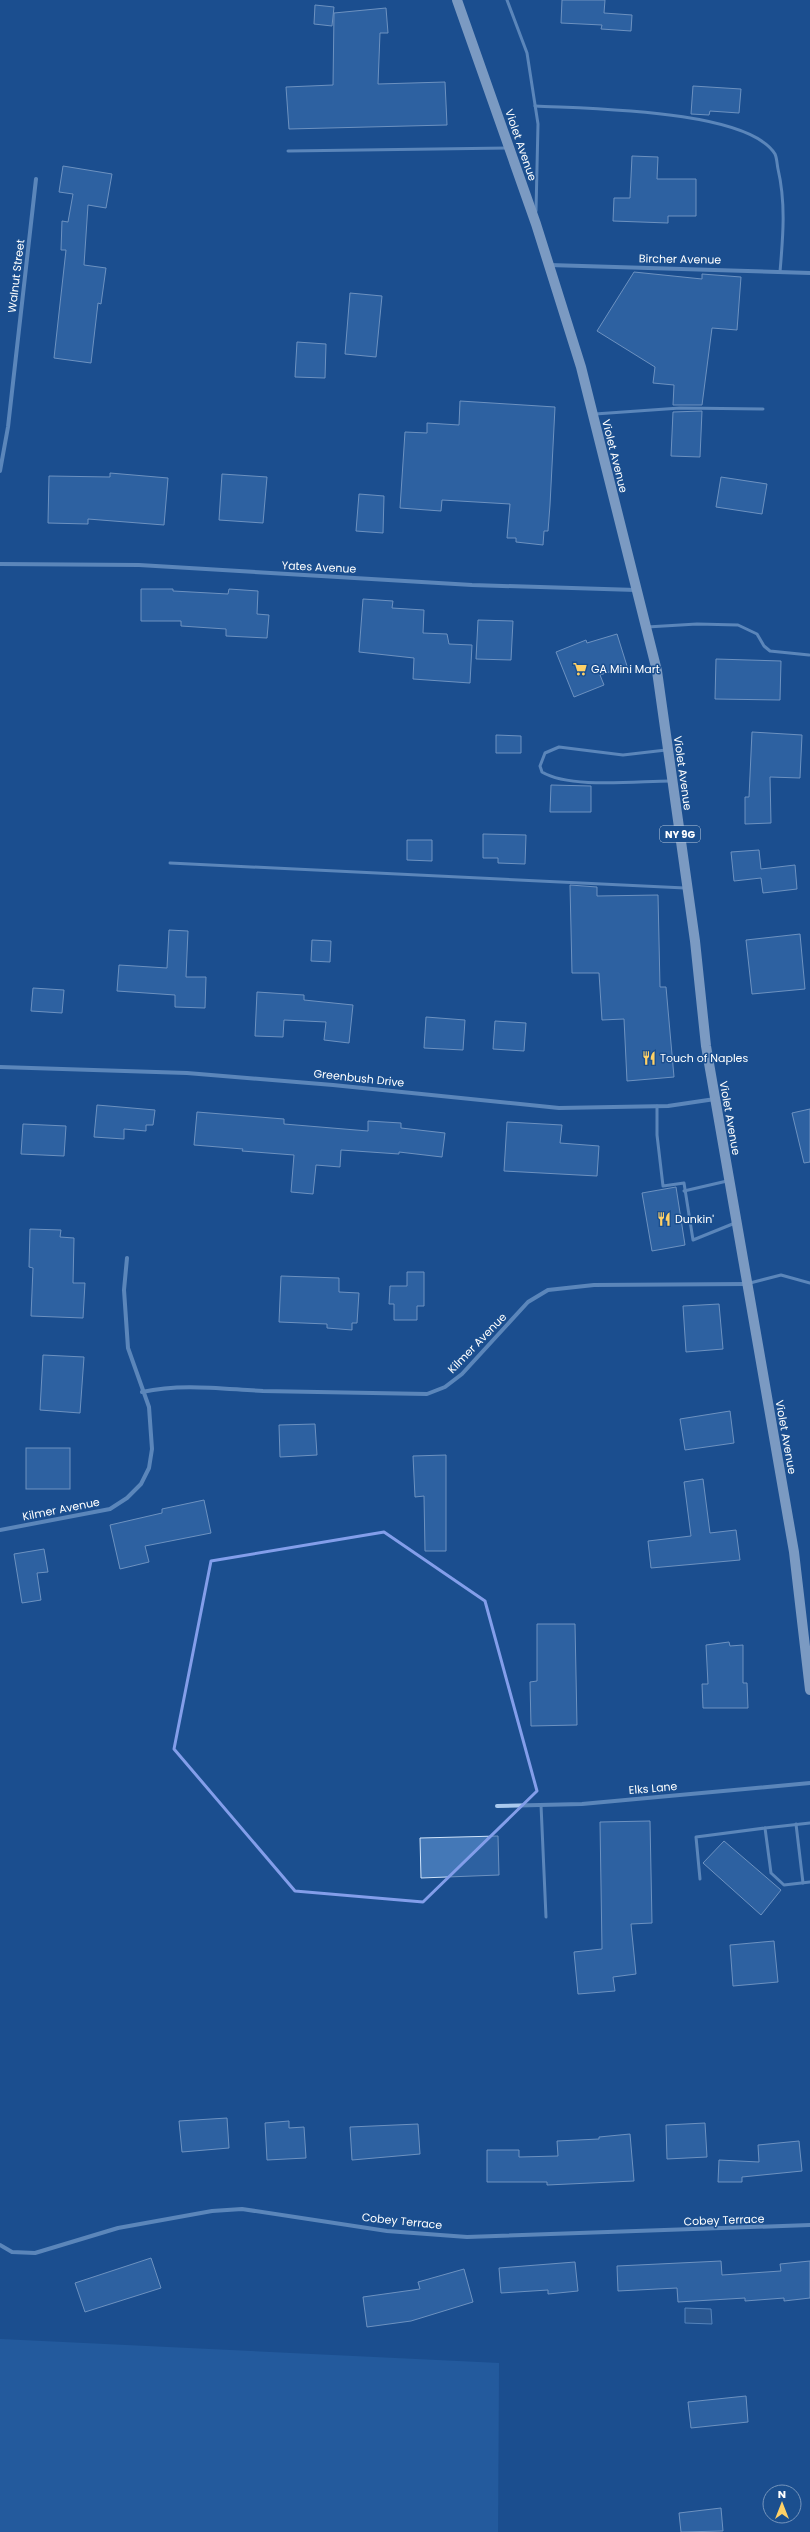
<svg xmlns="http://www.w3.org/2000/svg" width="810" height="2532" viewBox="0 0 810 2532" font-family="Poppins,sans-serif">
<rect width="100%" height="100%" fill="#1b4f8f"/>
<polygon fill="#2e69ad" points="0,2339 499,2363 498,2532 0,2532"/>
<polygon fill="#3c6290" stroke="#9cc4f0" points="685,2308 711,2309 712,2324 685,2323"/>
<g fill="#4478b7" stroke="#cfe3fa">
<polygon points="562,0 605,0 604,13 632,15 631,31 601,29 602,25 561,23"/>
<polygon points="315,5 334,7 332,26 314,24"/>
<polygon points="386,8 388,33 380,33 378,84 445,82 447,125 289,129 286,87 333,85 334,13"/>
<polygon points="693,86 741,89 739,113 710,111 709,115 691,114"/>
<polygon points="632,156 658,157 657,179 696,179 696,216 668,216 668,223 613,221 614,198 630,198"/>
<polygon points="63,166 112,174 106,208 88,205 84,265 106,268 101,304 98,303 91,363 54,358 66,250 61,250 62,221 68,222 73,194 59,192"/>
<polygon points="634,272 702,279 702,274 741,277 737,330 712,328 702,405 673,405 674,385 653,383 655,367 597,331"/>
<polygon points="350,293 382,296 376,357 345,354"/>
<polygon points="297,342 326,344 325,378 295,377"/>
<polygon points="460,401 555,407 550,505 548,531 544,531 543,545 516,542 516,538 507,538 510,504 442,500 441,511 400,508 405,432 427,433 427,423 459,425"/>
<polygon points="702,411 700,457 671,456 673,412"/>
<polygon points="110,473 168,478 164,525 88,519 88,524 48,523 49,476 110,477"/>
<polygon points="222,474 267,477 263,523 219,520"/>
<polygon points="721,477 767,484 762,514 716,507"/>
<polygon points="359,494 384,496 383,533 356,531"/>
<polygon points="141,589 173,589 173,591 228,594 229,589 258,591 257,614 269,615 267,638 226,636 226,629 181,626 181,621 141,621"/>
<polygon points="363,599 393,601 392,608 424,610 423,633 447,634 449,644 472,645 470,683 413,679 414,658 359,652"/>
<polygon points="478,620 513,621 511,660 476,659"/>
<polygon points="617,634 627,666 600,675 604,685 574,697 556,652 586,640 587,643"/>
<polygon points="716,659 781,661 780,700 715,699"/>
<polygon points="752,732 802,735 800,778 770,777 771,823 745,824 745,797 749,797"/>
<polygon points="496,735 521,736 521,753 496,753"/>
<polygon points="551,785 591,786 591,812 550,812"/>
<polygon points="483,834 526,835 525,864 498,863 498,858 483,858"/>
<polygon points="407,840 432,840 432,861 407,860"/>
<polygon points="759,850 761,869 795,865 797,889 763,893 761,878 734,881 731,852"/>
<polygon points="570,885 597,887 597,896 658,895 660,987 666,987 674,1077 627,1081 624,1019 602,1020 599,973 572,973"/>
<polygon points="169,930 188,931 186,977 206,977 205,1008 175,1007 175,995 117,991 119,965 167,968"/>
<polygon points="800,934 805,989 752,994 746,940"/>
<polygon points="312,940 331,941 330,962 311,961"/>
<polygon points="33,988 64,990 62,1013 31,1011"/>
<polygon points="257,992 304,995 304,1000 353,1005 349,1043 324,1040 326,1022 284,1020 283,1037 255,1036"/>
<polygon points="426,1017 465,1020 463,1050 424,1048"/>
<polygon points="495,1021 526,1023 524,1051 493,1049"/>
<polygon points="97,1105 155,1110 153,1125 146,1125 146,1131 124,1129 124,1139 94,1137"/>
<polygon points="810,1109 810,1162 804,1163 792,1113"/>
<polygon points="197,1112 284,1119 284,1124 368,1131 368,1121 401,1123 401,1128 445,1133 442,1157 399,1152 399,1154 341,1150 340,1167 316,1165 313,1194 291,1192 294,1155 242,1151 243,1149 194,1145"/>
<polygon points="507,1122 562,1125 560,1143 599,1146 597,1176 504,1171"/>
<polygon points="23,1124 66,1126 64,1156 21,1154"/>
<polygon points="676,1187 685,1245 652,1251 642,1193"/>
<polygon points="30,1229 61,1230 60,1237 74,1238 73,1283 85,1283 83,1318 31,1316 33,1268 29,1267"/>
<polygon points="407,1272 424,1272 424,1306 417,1306 417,1320 394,1320 394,1304 389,1304 390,1286 407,1286"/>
<polygon points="281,1276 339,1278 339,1292 359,1293 357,1323 352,1323 352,1330 327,1328 327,1324 279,1322"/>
<polygon points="719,1304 723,1349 686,1352 683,1306"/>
<polygon points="43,1355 84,1357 80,1413 40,1410"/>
<polygon points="730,1411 734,1443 685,1450 680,1419"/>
<polygon points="315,1424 317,1455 280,1457 279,1425"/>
<rect x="26" y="1448" width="44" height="41"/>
<polygon points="446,1455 446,1551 425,1551 424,1496 415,1497 413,1456"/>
<polygon points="703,1479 710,1533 736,1530 740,1560 651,1568 648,1541 691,1536 684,1482"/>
<polygon points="204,1500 211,1533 145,1546 149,1562 120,1569 110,1525 162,1513 162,1509"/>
<polygon points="44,1549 48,1572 37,1573 41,1600 22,1603 14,1554"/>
<polygon points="537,1624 575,1624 577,1725 531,1726 530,1682 537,1681"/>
<polygon points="729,1642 730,1646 743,1645 743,1683 747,1683 748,1708 703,1708 702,1684 708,1684 706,1645"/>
<polygon points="650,1821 652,1923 631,1924 636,1974 613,1977 615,1991 578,1994 574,1952 602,1949 600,1822"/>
<polygon points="498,1836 499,1875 421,1878 420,1838"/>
<polygon points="724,1841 781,1890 761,1915 703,1863"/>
<polygon points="774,1941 778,1982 733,1986 730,1945"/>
<polygon points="227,2118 229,2148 182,2152 179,2121"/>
<polygon points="289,2121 289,2128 304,2127 306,2158 267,2160 265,2123"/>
<polygon points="705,2123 707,2157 667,2159 666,2125"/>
<polygon points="418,2124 420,2154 352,2160 350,2127"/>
<polygon points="630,2134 634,2181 547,2185 547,2182 487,2182 487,2150 519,2150 519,2157 558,2156 557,2141 599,2139 599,2137"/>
<polygon points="799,2141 802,2171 742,2177 742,2182 718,2182 719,2160 759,2162 758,2145"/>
<polygon points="151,2258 161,2288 85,2312 75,2283"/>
<polygon points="721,2261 722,2275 781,2271 780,2264 810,2261 810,2298 784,2301 784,2298 745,2301 745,2298 678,2302 677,2288 618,2291 617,2266"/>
<polygon points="575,2262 578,2291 548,2294 548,2290 501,2293 499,2268"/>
<polygon points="464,2269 473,2302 411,2321 367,2327 363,2297 420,2289 418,2282"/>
<polygon points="746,2396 748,2422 691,2428 688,2402"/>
<polygon points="721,2508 723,2531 681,2532 679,2513"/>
</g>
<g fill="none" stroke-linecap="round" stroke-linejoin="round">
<g stroke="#a9c9ee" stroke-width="3">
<polyline points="507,0 527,53 538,124 536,211"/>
<path d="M535,106c51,3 212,3 240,48 2,4 2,11 3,15 8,34 5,68 2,103"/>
<polyline points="288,151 508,148"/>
<polyline points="595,414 680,408 763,409"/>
<polyline points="647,627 697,624 738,625 757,634 764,646 770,651 809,655"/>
<path d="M666,750l-43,5 -64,-8 -14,6 -5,13 2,6c28,17 95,9 129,9"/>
<polyline points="170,863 685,888"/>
<polyline points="657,1106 657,1135 663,1186 684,1183 693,1240 735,1223"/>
<polyline points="684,1191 727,1181"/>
<polyline points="750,1283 781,1275 810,1283"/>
<polyline points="541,1805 546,1917"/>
<polyline points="810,1823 765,1828 771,1873 784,1885 810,1882"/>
<polyline points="796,1824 803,1883"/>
<polyline points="700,1879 696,1837 765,1828"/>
</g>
<g stroke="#a9c9ee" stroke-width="4">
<polyline points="549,265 810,273"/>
<polyline points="0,471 8,427 36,179"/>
<polyline points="0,564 139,565 472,585 636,590"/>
<polyline points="0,1067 187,1073 333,1085 559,1108 668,1106 715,1099"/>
<path d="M142,1392c41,-9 80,-3 121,-1 55,1 110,2 164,3l18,-7 17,-13 66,-72 20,-12 46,-5 152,-1"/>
<polyline points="0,1530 110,1509 127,1498 141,1484 149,1468 152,1449 149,1407 128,1348 124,1290 127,1258"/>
<polyline points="497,1806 582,1804 810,1783"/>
<polyline points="0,2245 12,2252 35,2253 118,2228 212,2211 242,2209 387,2231 467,2237 810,2225"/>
</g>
<polyline stroke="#f0f6ff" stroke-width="10" points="457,0 536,224 581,367 657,671 695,941 706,1046 794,1552 810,1690"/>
</g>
<path d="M0 0H810V2532H0ZM384,1532l101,69 52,190 -114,111 -128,-11 -121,-142 37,-188z" fill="#1b4f8f" fill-opacity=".55" fill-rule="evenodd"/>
<path fill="none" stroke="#839eea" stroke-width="3" stroke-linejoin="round" d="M384,1532l101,69 52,190 -114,111 -128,-11 -121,-142 37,-188z"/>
<defs>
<symbol id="supermarket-bare" viewBox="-9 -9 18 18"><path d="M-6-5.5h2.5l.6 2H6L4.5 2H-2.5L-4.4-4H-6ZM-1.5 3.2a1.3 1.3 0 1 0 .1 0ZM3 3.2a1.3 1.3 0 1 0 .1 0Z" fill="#ffd166" stroke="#1b4f8f" stroke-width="2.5" paint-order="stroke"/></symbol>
<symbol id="restaurant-bare" viewBox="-9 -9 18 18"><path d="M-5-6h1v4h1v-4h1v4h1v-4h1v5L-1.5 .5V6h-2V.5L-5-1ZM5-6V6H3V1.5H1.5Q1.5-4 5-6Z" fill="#ffd166" stroke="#1b4f8f" stroke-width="2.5" paint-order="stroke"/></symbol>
</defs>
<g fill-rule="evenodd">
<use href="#supermarket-bare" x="570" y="659" width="20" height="20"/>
<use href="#restaurant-bare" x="639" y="1048" width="20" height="20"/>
<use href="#restaurant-bare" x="654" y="1209" width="20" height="20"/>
</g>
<g text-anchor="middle" stroke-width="3" stroke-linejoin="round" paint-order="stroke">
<rect fill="#1b4f8f" stroke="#bbcadd" stroke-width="1" x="660" y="826" width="40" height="16" rx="3"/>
<g font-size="10" font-weight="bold" fill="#fff">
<text x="680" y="838">NY 9G</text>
</g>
<g font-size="11" fill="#fff" stroke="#1b4f8f">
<text transform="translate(521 145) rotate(71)" y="4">Violet Avenue</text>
<text transform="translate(680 259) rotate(1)" y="4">Bircher Avenue</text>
<text transform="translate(16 276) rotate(-83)" y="4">Walnut Street</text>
<text transform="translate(615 456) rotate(76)" y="4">Violet Avenue</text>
<text transform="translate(319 567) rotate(3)" y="4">Yates Avenue</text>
<text transform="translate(683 773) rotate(82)" y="4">Violet Avenue</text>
<text transform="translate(359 1078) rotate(6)" y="4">Greenbush Drive</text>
<text transform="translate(730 1118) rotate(80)" y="4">Violet Avenue</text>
<text transform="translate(477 1343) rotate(-46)" y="4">Kilmer Avenue</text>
<text transform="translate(786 1437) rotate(80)" y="4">Violet Avenue</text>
<text transform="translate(61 1509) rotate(-11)" y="4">Kilmer Avenue</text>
<text transform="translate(653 1788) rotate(-5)" y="4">Elks Lane</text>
<text transform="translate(724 2220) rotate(-2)" y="4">Cobey Terrace</text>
<text transform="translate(402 2221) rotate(6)" y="4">Cobey Terrace</text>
</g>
<g font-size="11" fill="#fff" stroke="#1b4f8f" text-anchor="start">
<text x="591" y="673">GA Mini Mart</text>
<text x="660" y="1062">Touch of Naples</text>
<text x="675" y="1223">Dunkin'</text>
</g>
</g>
<g transform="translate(782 2504)"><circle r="19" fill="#1b4f8f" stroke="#7695bc"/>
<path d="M0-3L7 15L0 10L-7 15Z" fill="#ffd166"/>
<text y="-6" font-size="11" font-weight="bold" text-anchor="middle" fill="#ffffff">N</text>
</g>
</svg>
